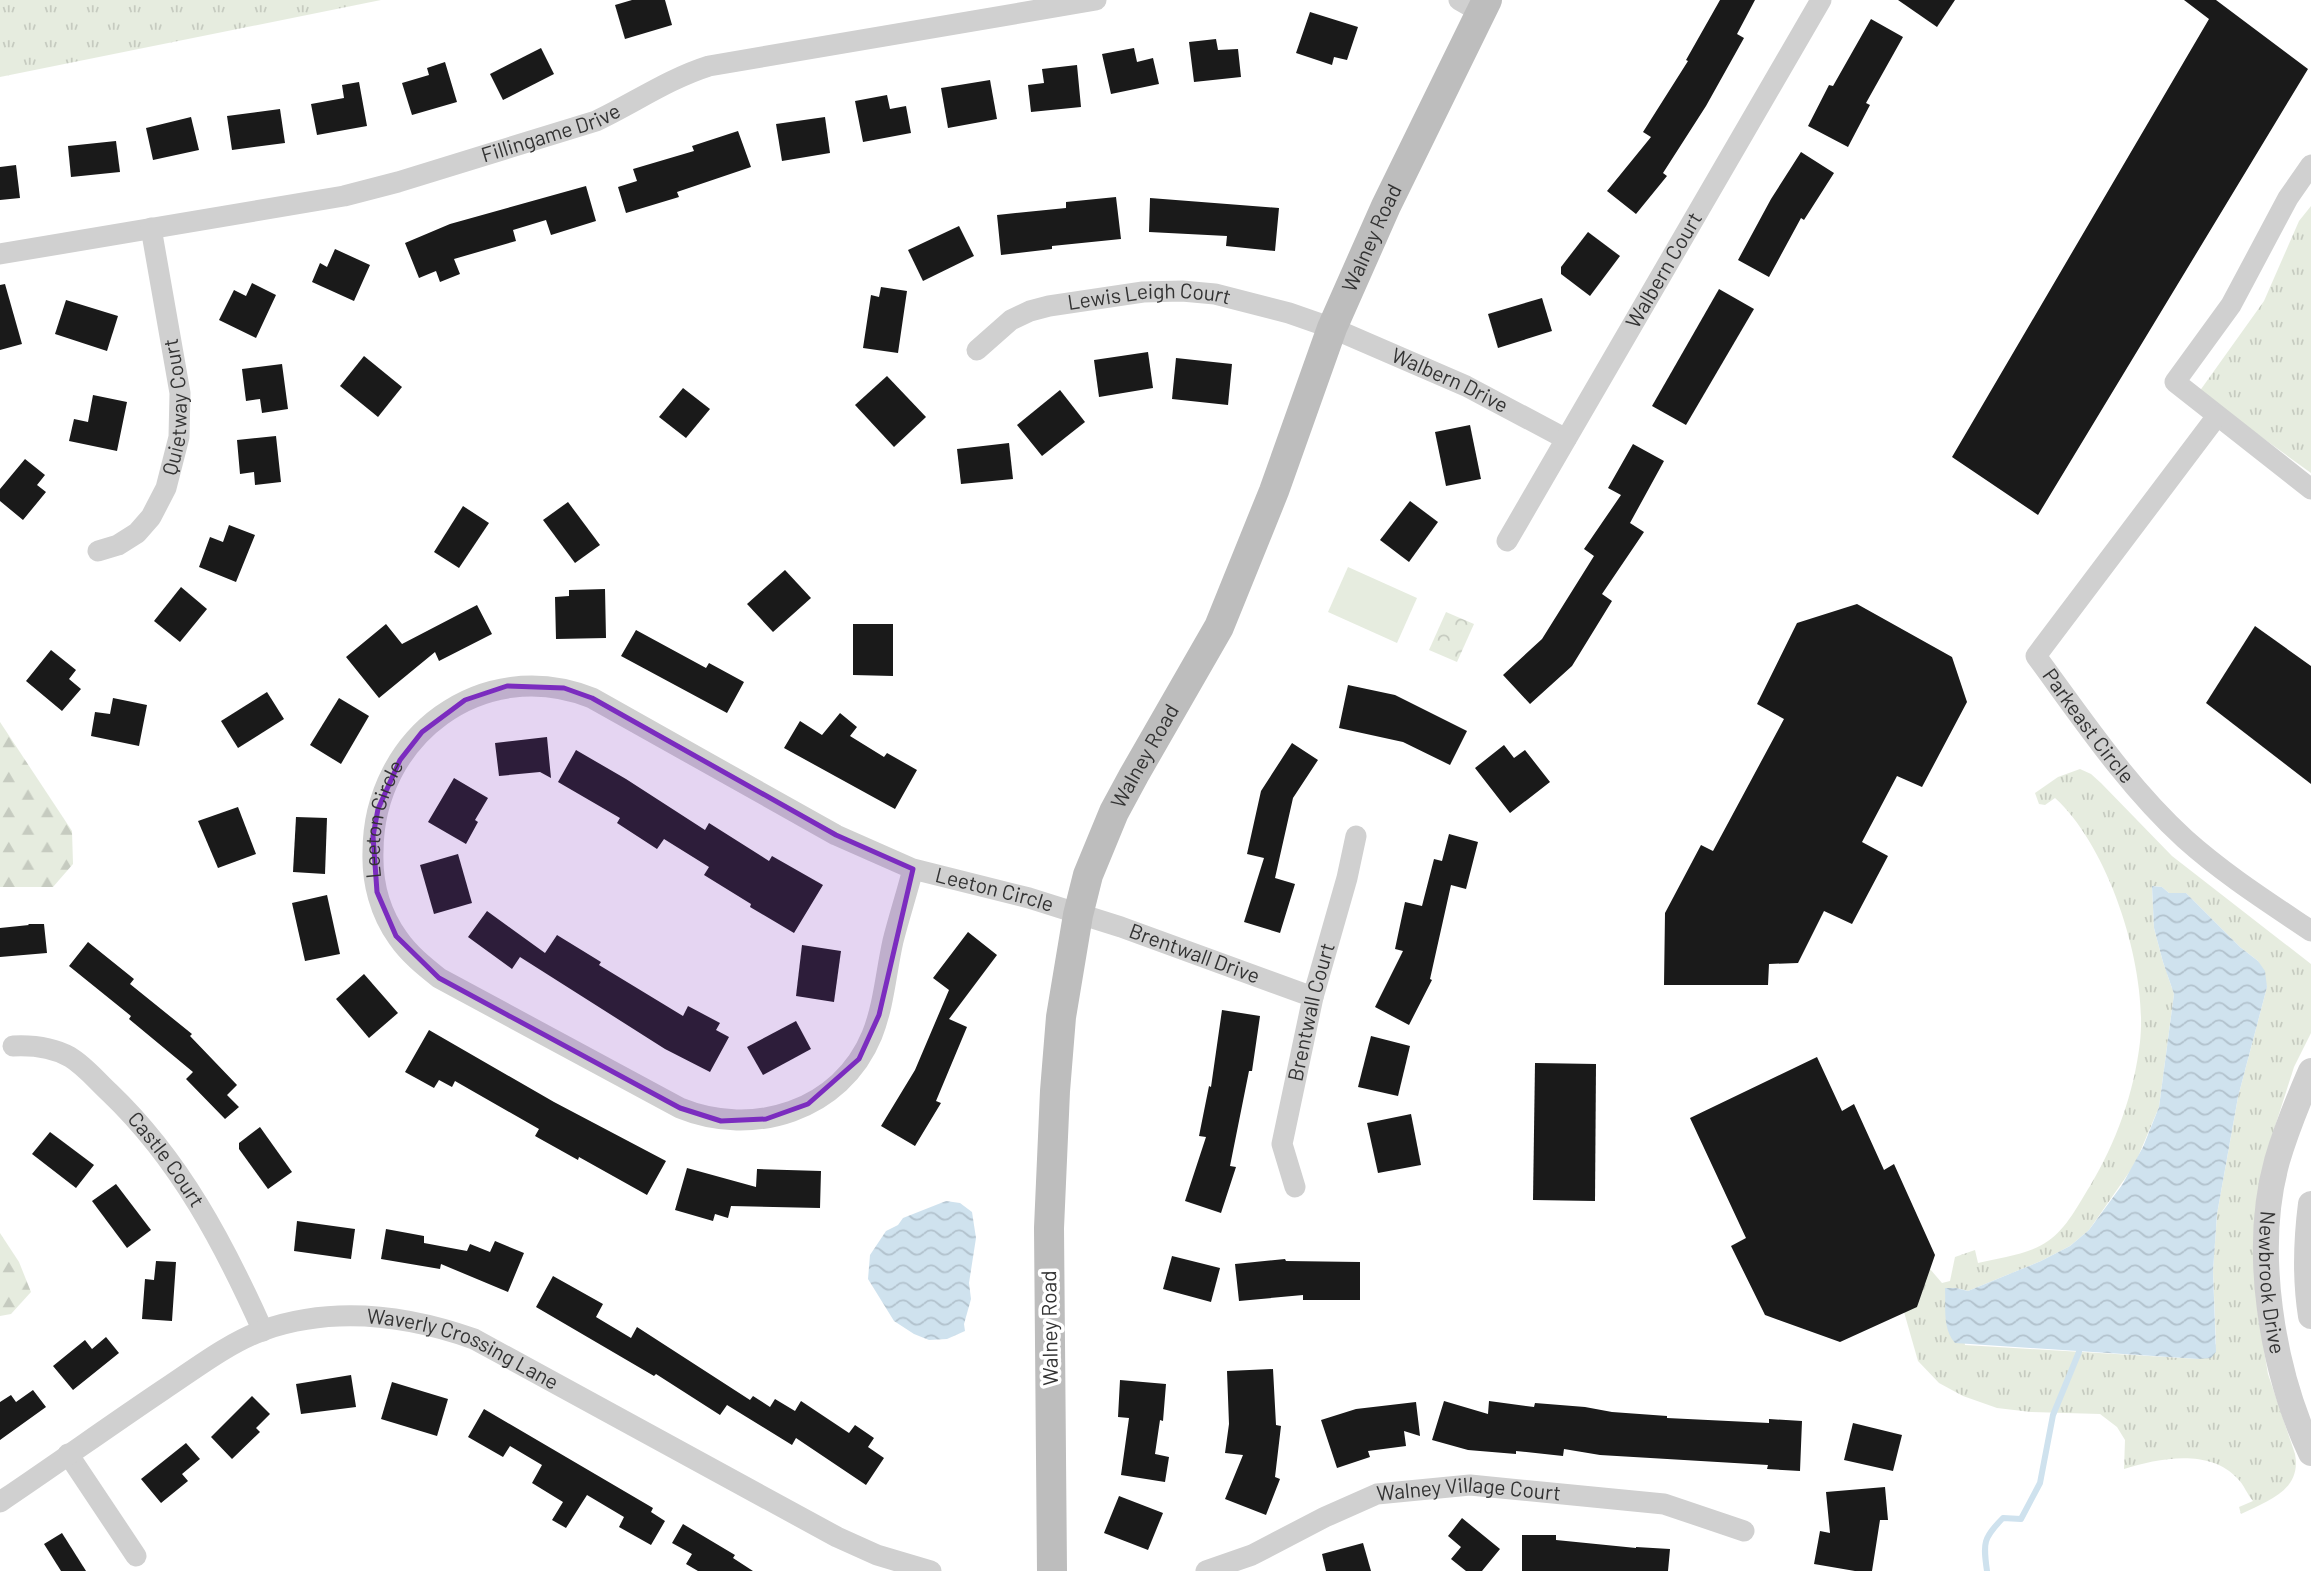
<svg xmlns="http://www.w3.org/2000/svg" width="2311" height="1571" viewBox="0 0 2311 1571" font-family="Barlow,sans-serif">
<defs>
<pattern id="grass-tufts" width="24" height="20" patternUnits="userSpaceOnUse" patternTransform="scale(1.75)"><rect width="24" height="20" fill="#e6ecdf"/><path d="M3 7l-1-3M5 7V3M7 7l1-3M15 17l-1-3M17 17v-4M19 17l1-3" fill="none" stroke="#c6cbc0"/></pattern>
<pattern id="forest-firs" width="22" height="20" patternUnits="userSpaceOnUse" patternTransform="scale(1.75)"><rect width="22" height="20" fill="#e6ecdf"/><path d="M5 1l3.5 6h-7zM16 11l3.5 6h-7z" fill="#c6cbc0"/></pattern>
<pattern id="park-crowns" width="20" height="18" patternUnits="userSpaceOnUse" patternTransform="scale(1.75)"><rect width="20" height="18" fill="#e6ecdf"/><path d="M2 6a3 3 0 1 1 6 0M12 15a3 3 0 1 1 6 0" fill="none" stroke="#c6cbc0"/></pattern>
<pattern id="water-waves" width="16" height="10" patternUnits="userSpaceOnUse" patternTransform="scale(1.75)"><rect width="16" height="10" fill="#cfe2ee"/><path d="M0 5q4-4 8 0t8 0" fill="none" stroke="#b2c2cd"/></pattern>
</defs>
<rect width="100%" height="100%" fill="#fff"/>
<g fill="url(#grass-tufts)" fill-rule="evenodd">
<polygon points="0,0 381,0 0,77"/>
<polygon points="2311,206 2311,473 2199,392 2264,301 2299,221"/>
<path d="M2080,769l11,5 10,9 71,73 139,108v69l-17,34 -30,94 -7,147 11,66 27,80c7,36 -27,47 -54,60l-2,-7 14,-6c-6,-7 -9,-16 -15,-22 -28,-31 -79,-21 -114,-10l1,-29 -8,-13 -17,-13 -69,-2 -34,-4 -34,-12 -24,-13 -21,-22 -14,-49 26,-43 12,14 8,-2 5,-24 20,-7 3,13c23,-6 50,-8 70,-22 19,-13 30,-36 42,-55 26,-43 44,-93 50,-144 8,-73 -30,-194 -85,-244l-10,7 -6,-1 -4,-11 23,-16zM2152,886l10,1 7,6h17l54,54 18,14 9,26 -29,110 -21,117 -4,57 3,73 -17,15 -234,-14 -9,-57 12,3 73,-30 29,-15 19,-16 46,-66 24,-57 15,-113 -11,-32 -9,-34z"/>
</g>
<g fill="url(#forest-firs)">
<polygon points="0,722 72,831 73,864 53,887 0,887"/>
<polygon points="0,1233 19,1262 31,1292 11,1314 0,1316"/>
</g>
<polygon fill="url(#park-crowns)" points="1446,612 1474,624 1457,662 1429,650"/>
<polygon fill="#e6ecdf" points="1348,567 1417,598 1397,643 1328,612"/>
<g fill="url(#water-waves)">
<path d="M2152,886l10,1 7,6h17l54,54 18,14 7,10 2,16 -29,110 -21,117 -4,57 3,81 -5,6 -12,1 -244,-16c-13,-15 -9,-36 -10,-55h11l12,3 73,-30 29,-15 19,-16 33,-45 21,-38 16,-40 15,-113 -11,-32 -9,-34z"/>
<polygon points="946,1201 960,1203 972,1212 976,1238 969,1283 971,1299 964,1324 965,1331 947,1339 929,1340 914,1334 894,1321 868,1279 870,1255 886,1231 898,1225 903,1218"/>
</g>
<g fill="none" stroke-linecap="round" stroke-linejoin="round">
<path stroke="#cfe2ee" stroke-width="6" d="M1987,1571c-4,-28 -4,-33 16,-53l18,1 19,-36 13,-68 26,-63"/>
</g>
<g fill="#1a1a1a">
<polygon points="632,0 665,0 672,25 625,39 615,5"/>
<polygon points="1720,0 1755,0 1737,34 1744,38 1706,106 1663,173 1667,176 1636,214 1607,191 1651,137 1643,132 1688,61 1686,60"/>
<polygon points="1898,0 1955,0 1937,27"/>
<polygon points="2184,0 2216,0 2308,69 2038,515 1952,457 2209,19"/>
<polygon points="1310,12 1358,27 1347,60 1334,57 1332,65 1296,53"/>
<polygon points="1871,19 1903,37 1866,103 1870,105 1848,147 1808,126 1829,85 1833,86"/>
<polygon points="1216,39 1218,50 1238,49 1241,77 1194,82 1189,42"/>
<polygon points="541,48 554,74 503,100 490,74"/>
<polygon points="1134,48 1137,62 1153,58 1159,84 1111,94 1102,54"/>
<polygon points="445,62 457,102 412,115 402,83 429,75 427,68"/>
<polygon points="1077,65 1081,107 1031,112 1028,85 1044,83 1042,69"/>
<polygon points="990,80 997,119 948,128 941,88"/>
<polygon points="359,82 367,126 317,135 311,104 344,98 342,85"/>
<polygon points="887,95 890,109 906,106 911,133 863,142 855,101"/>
<polygon points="280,109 285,143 232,150 227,116"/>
<polygon points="191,117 199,150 153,160 146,128"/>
<polygon points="825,117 830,153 782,161 776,124"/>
<polygon points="738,131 751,167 677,192 679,197 626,213 618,187 637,181 633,169 694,151 692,146"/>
<polygon points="116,141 120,172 71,177 68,146"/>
<polygon points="1801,152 1834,173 1804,220 1801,218 1769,277 1738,260 1771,199"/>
<polygon points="16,165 20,198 0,200 0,167"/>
<polygon points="586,186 596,221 551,235 546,220 513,230 516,241 454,259 460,274 440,282 436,271 419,278 405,243 450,224"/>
<polygon points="1116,197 1121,239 1052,246 1052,249 1001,255 997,215 1066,208 1066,202"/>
<polygon points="1150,198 1279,208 1275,251 1226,246 1227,236 1149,232"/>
<polygon points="959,226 974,256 923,281 908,250"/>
<polygon points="1588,232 1620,256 1590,296 1561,274 1561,267"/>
<polygon points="335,249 370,265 354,301 312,282 320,263 327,267"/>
<polygon points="252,283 276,295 256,338 219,320 234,290 246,296"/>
<polygon points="5,284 22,344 0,350 0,285"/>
<polygon points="881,287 907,291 898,353 863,348 871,295 879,297"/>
<polygon points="1719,289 1754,309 1686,425 1652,406"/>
<polygon points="1542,298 1552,331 1498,348 1488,314"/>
<polygon points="66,300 118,316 107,351 55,334"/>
<polygon points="1148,352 1153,388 1099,397 1094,360"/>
<polygon points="364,356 402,387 378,417 340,386"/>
<polygon points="1176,358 1232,364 1228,405 1172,399"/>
<polygon points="282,364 288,409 262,413 260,399 246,401 242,369"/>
<polygon points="887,376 926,417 894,447 855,405"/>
<polygon points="683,388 710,409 686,438 659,417"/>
<polygon points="1060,390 1085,422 1042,456 1017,425"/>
<polygon points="93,395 127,402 117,451 69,441 74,419 88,422"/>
<polygon points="1470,425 1481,479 1446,486 1435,432"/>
<polygon points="276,436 281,482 255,485 254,472 240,474 237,440"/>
<polygon points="1009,443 1013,479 961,484 957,449"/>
<polygon points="1633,444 1664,461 1630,523 1644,532 1602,594 1612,601 1572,666 1530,704 1503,675 1542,639 1594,556 1584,549 1621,495 1608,488"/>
<polygon points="25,459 45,475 37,485 46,492 23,520 0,501 0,489"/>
<polygon points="1410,501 1438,522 1409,562 1380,540"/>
<polygon points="568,502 600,545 575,563 543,520"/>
<polygon points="463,506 489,523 459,568 434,552"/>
<polygon points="229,525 255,535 236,582 199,567 210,537 223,542"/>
<polygon points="785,570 811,598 773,632 747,604"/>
<polygon points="181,587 207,609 180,642 154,621"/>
<polygon points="605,589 606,638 556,639 555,597 569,596 569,590"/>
<polygon points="1857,604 1952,657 1967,702 1922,787 1897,776 1862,842 1888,856 1852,924 1824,911 1798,963 1769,964 1768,985 1664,985 1665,913 1701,845 1713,851 1784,719 1757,704 1797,623"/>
<polygon points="477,605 492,634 439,661 435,652 379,698 346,657 386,624 402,644"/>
<polygon points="853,624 893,624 893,676 853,675"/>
<polygon points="2255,626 2311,666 2311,784 2206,703"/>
<polygon points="636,630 706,668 709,663 744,682 727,713 621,656"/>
<polygon points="51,650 76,670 69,679 81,689 62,711 26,681"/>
<polygon points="1348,685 1395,695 1467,731 1450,765 1403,742 1339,728"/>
<polygon points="267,692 284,719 238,748 221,721"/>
<polygon points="113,698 147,705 139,746 91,736 95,712 110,714"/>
<polygon points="339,698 369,716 341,764 310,745"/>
<polygon points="840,713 857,727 850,736 884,757 887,753 917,770 895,809 784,748 800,721 822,735"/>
<polygon points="547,737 551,778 540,772 499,776 495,743"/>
<polygon points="1292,743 1318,760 1293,798 1275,878 1295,884 1280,933 1244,922 1264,858 1247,854 1261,791"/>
<polygon points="1504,745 1514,758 1525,750 1550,782 1510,813 1475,768"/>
<polygon points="576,750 626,779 705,830 709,823 769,861 772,856 823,885 794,933 750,907 751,904 704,875 709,867 664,839 657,849 617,823 620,818 558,782"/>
<polygon points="454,778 488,798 475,820 478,822 466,844 428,822"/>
<polygon points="238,807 256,854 218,868 198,821"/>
<polygon points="296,817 327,818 325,874 293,872"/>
<polygon points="1449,834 1478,842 1466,889 1451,885 1430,979 1432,980 1409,1025 1375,1007 1403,951 1395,949 1405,902 1422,906 1434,859 1442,861"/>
<polygon points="458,854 472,903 434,914 420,865"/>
<polygon points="327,895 340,954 305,961 292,903"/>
<polygon points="487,911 545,953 557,935 601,962 599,965 683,1016 688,1006 720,1023 716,1030 729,1037 710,1072 665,1049 520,957 512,969 468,937"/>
<polygon points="28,924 44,924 47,953 0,957 0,928 29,925"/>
<polygon points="968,932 997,955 949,1019 967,1027 936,1101 941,1103 915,1146 881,1126 915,1070 949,990 933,978"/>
<polygon points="88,942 134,979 130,984 192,1034 190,1036 237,1085 227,1095 239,1107 225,1119 186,1079 193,1072 129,1019 131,1016 69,966"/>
<polygon points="802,945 841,951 834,1002 796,996"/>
<polygon points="364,974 398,1013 369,1038 336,999"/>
<polygon points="1222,1010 1260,1016 1252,1071 1249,1071 1230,1166 1236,1167 1221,1213 1185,1201 1206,1137 1199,1136 1209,1086 1211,1087"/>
<polygon points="796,1021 811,1049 763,1075 747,1047"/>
<polygon points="429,1030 554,1102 666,1161 647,1195 579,1157 578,1160 535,1136 539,1129 455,1081 452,1087 439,1080 434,1088 405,1072"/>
<polygon points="1371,1036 1410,1046 1398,1096 1358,1087"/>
<polygon points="1817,1057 1842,1111 1854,1104 1884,1170 1894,1164 1935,1255 1917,1307 1840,1342 1765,1315 1731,1246 1746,1238 1690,1118"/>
<polygon points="1535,1063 1596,1064 1595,1201 1533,1200"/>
<polygon points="1411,1114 1421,1165 1378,1173 1367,1123"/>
<polygon points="260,1127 292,1172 268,1189 239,1149 239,1143"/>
<polygon points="50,1132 94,1165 76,1188 32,1154"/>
<polygon points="687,1168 756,1187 757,1169 821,1171 820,1208 731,1206 728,1218 715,1214 713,1221 675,1210"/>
<polygon points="116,1184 151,1230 127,1248 92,1201"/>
<polygon points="297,1221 355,1229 351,1259 294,1251"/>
<polygon points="386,1229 424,1236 424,1243 467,1251 470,1244 490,1252 495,1241 524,1253 508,1292 441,1264 440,1269 381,1259"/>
<polygon points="1172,1256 1220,1268 1211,1302 1163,1289"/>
<polygon points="1285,1259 1286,1261 1360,1262 1360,1300 1303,1300 1303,1295 1239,1301 1235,1264"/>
<polygon points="156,1261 176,1262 172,1321 142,1319 145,1279 154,1280"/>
<polygon points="553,1276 603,1304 596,1317 631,1338 637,1327 750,1400 753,1396 770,1407 775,1399 795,1411 801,1401 849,1433 855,1425 874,1438 868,1447 884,1458 866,1485 796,1438 792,1445 727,1405 720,1415 656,1374 654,1376 536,1307"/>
<polygon points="106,1337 119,1353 73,1390 53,1366 85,1340 92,1349"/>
<polygon points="1273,1369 1276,1425 1281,1426 1275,1477 1280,1479 1266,1515 1225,1499 1243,1455 1225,1453 1229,1424 1227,1371"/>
<polygon points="351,1375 356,1407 301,1414 296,1384"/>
<polygon points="1120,1380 1166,1384 1163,1421 1160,1420 1155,1454 1169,1457 1165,1482 1121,1475 1129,1418 1118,1417"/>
<polygon points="392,1382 448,1399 437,1436 381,1419"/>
<polygon points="33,1390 46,1407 0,1440 0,1402 11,1395 16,1402"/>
<polygon points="252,1396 270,1414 256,1428 260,1432 232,1459 211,1437"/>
<polygon points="1444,1401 1488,1414 1489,1401 1534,1407 1535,1403 1585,1407 1612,1412 1667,1416 1667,1418 1769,1423 1769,1419 1802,1421 1800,1471 1767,1469 1768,1465 1600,1455 1564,1449 1563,1456 1516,1451 1516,1454 1468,1450 1432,1440"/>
<polygon points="1416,1402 1420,1436 1404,1431 1406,1446 1368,1451 1370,1457 1337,1468 1321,1420 1356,1409"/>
<polygon points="484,1409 653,1508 651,1512 665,1521 651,1545 619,1527 624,1517 587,1495 566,1528 552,1520 563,1502 532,1483 542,1465 510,1446 503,1457 468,1437"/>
<polygon points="1853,1423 1902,1435 1893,1471 1844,1460"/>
<polygon points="186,1443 200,1459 182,1474 188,1481 161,1503 141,1479"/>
<polygon points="1885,1487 1888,1520 1880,1520 1872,1571 1855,1571 1814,1564 1820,1531 1830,1533 1826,1492"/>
<polygon points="1119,1496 1163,1513 1148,1550 1104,1533"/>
<polygon points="1462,1518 1500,1549 1482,1571 1466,1571 1451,1559 1461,1547 1448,1536"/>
<polygon points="683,1524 735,1555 733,1558 753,1571 698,1571 686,1564 692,1554 672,1543"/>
<polygon points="62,1533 86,1571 61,1571 44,1544"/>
<polygon points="1522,1535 1556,1535 1556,1540 1636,1548 1636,1547 1670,1549 1668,1571 1522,1571"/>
<polygon points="1363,1543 1371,1571 1326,1571 1322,1554"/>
</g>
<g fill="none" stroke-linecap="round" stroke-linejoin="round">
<g stroke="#d0d0d0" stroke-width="21">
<polyline points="1459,0 1480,12"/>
<polyline points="2311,165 2288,198 2231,305 2175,382 2311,489"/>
<path id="s1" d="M0,254l344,-58 54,-14 198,-61c38,-18 72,-42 113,-55l387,-66"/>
<path id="s2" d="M977,350l34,-30 19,-9 19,-5 94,-14 39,-1 33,3 74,19 43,15 134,58 100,53"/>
<path id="s3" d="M2217,416l-181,240c47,64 91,130 149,183 39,35 83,63 126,92"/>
<path id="s4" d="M1507,541l314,-541"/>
<path id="s5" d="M98,551l20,-6 19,-12 14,-16 15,-29 13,-51 1,-44 -29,-165"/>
<path id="s6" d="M913,869c-6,24 -14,48 -20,72 -7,31 -9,64 -21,94 -31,76 -119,103 -192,73l-241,-130c-15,-12 -30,-24 -41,-40 -18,-25 -26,-56 -25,-86 0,-115 109,-198 219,-154l244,137 77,34 116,29 92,29 192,70"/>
<path id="s7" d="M13,1046c20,-1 39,1 57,11 15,9 27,24 40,36 70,67 114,151 153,238"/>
<path id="s8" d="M1295,1187l-13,-43 31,-147 34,-119 9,-42"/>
<polyline points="68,1454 136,1556"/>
<path id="s9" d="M0,1502c55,-37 108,-75 163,-112 32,-21 65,-47 101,-60 69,-24 142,-15 210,9l363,198 40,18 54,16"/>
<path id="s10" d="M1206,1571l46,-16 73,-38 52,-23 93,-9 194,19 80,27"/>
</g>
<g stroke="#d0d0d0" stroke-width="26">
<path id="s11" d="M2311,1071c-13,30 -25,59 -34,90 -25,90 -5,209 34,292"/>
<path d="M2311,1204c-5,39 -6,74 0,112"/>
</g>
<path stroke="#bdbdbd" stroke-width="30" id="s12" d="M1052,1571l-3,-343 6,-137 6,-74 17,-102 10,-40 26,-63 20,-37 85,-148 55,-136 58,-163 54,-122 101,-206"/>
</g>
<path fill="#7b2cbf" fill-opacity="0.2" stroke="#7b2cbf" stroke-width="5" stroke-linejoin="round" d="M507,686l57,2 28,10 244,137 77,34 -34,146 -20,44 -51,45 -42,15 -45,2 -41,-13 -241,-130 -43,-42 -19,-44 -4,-56 5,-27 22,-49 22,-28 43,-32z"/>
<g text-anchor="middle" stroke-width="7" stroke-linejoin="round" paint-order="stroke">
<g font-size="21" fill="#333" stroke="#fff">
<text dy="7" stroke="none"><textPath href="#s1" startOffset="565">Fillingame Drive</textPath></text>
<text dy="7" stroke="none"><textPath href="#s12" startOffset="1398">Walney Road</textPath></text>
<text dy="7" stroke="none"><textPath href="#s4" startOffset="313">Walbern Court</textPath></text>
<text dy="7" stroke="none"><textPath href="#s2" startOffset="187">Lewis Leigh Court</textPath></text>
<text dy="7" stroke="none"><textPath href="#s2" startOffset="504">Walbern Drive</textPath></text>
<text dy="7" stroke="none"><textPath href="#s5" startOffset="180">Quietway Court</textPath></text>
<text dy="7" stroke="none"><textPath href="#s3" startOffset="388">Parkeast Circle</textPath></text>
<text dy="7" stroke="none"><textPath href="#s12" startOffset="831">Walney Road</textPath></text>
<text dy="7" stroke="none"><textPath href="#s6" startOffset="856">Leeton Circle</textPath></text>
<text dy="7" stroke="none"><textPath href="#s6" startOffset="1587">Leeton Circle</textPath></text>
<text dy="7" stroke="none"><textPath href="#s6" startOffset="1797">Brentwall Drive</textPath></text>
<text dy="7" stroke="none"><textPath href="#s8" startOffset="180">Brentwall Court</textPath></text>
<text dy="7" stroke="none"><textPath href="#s7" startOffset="200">Castle Court</textPath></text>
<text dy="7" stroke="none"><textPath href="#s11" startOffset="219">Newbrook Drive</textPath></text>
<text transform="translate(1050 1328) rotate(-91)" y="7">Walney Road</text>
<text dy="7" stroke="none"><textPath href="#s9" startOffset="522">Waverly Crossing Lane</textPath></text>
<text dy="7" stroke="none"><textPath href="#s10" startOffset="280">Walney Village Court</textPath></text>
</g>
</g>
</svg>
